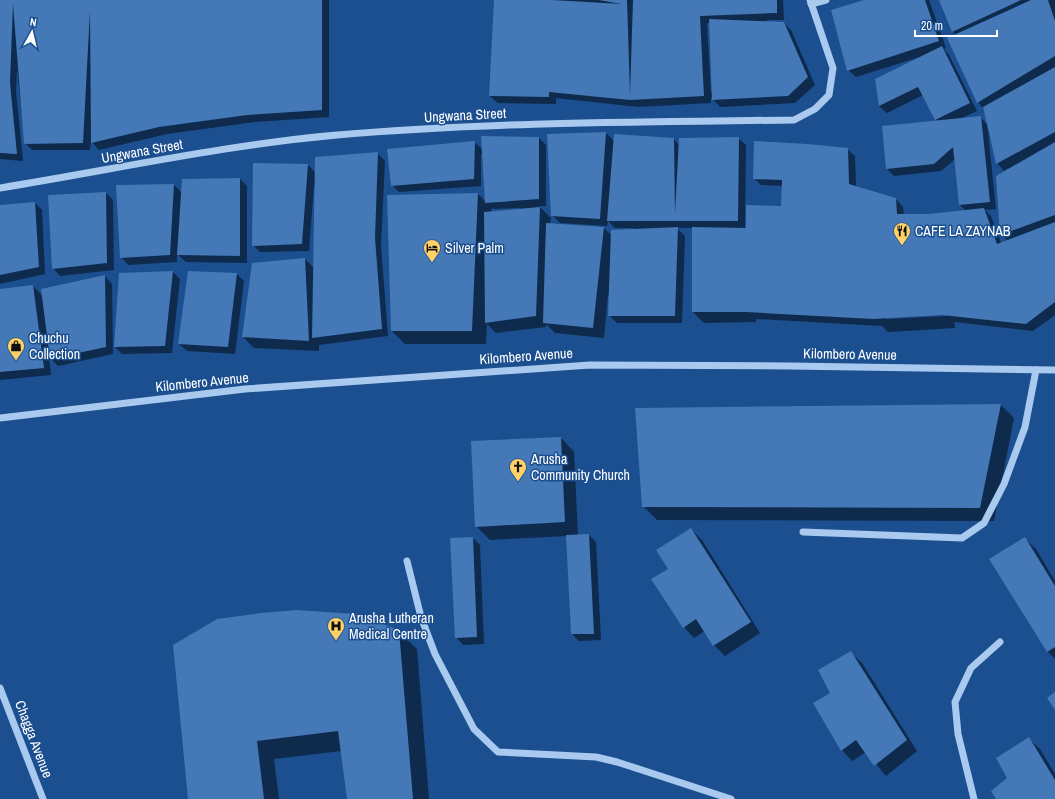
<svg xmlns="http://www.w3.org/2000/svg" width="1055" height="799" viewBox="0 0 1055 799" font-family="'Archivo Narrow',sans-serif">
<rect width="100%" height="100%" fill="#1b4f8f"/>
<g fill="#0007" fill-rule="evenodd">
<polygon points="0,0 329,0 329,117 255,122 167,134 99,150 91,141 90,150 32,150 25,143 17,68 16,91 23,161 0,159"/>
<path d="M495,0h288l1,20h-17v2l17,1 7,7 24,55 -20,18 -75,4 -9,-10v6l-73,4 -82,-9v6l-58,-1 -8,-7zM707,23h3l3,70h-2z"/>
<path d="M867,0h62l17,48 -2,1 5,6 28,56 -17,8 20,-2 8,8 -4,-16 -6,-7 -30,-63 8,-4 -3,-3 -13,-32h115v315l-22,16 -79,-9 1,6 -67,4 -6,-6 -126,-7v3l-52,1 -11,-11v-84h-16l8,8 -3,87h-65l-8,-8 1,-20h-2l-4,43 -49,-5 -9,-9v3l-50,6 -9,-9 -1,20h-81l-13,-13 -4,-135 90,-2 8,8 -3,-48h-2v32l-82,6 -7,-7 82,-43 9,8 56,-12 7,7v61h-7l12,12 -1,6 54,4 8,8 21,-6v-2h-18l-7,-7 -1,5 -47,-3 -8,-8 54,-82 8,8 60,-2 5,6 59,-7 8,7 -1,83 2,3 35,-24 1,-21 -22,-1 -7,-7 93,-29 8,7 1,31 40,12 7,8 1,8h25l37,-4 -6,-6 -5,-46 -14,12 -47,5 -7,-7 50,-48 -14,-26 -36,18 -8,-7 41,-49 -64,20 -8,-7zM988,132l9,31 7,8 4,-3 1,2 -8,64 7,7 -7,2 -10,-27 -6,-6 11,-1zM492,207l2,2 25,-1v2l-28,2zM947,314v2l-61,3v-2z"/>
<polygon points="378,154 385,161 381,246 388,336 319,345 319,351 254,348 243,337 305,259 314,268 316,186 314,186 309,251 260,252 253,245 254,164 308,165 316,173"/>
<polygon points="240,179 247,186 247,263 186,262 177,254 177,262 128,265 121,257 174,185 182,193"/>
<polygon points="106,193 113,200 114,270 60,276 53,268 49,196"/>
<polygon points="35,203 42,210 45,274 0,284 0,206"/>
<polygon points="173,272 180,279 172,353 122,354 115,347 120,274"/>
<polygon points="237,274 244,281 235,354 187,351 179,344"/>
<polygon points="105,276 112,284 113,354 58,366 49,357 51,375 0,380 0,290 33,286 42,295"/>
<polygon points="1001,405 1014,418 994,521 657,520 643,506"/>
<polygon points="561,438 574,452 578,535 589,535 596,542 601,640 579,641 572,634 567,536 490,540 476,526"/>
<polygon points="691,529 702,540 760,633 725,656 714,645 705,631 694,638 684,627 669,569"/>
<polygon points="473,538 480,545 484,644 463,645 456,637"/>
<polygon points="1025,539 1036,549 1055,581 1055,659 1048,652 991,559"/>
<polygon points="398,631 417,649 429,799 348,799 341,751 274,759 279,799 189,799 174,646"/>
<polygon points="851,653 862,663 917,751 886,776 866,752 852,761 842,750 831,694"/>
<polygon points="1029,739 1040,749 1055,774 1055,799 997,799"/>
</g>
<g fill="#4478b7">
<polygon points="0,0 322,0 322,110 247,115 159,127 91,143 90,11 83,143 24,144 13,4 10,83 17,154 0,153"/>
<polygon points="494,0 552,0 621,4 599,0 627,0 630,95 633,0 777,0 777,13 700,16 704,96 630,100 549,92 549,97 489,96"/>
<polygon points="864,0 925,0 939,41 847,71 831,10"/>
<polygon points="939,0 1021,0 952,32"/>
<polygon points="1031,0 1048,0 1055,21 1055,56 977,103 947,38"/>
<polygon points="709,19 784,22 808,77 788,96 712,100"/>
<polygon points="942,46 970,103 935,120 918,87 879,106 875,79"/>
<polygon points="1055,67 1055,132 996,164 983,107"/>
<polygon points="981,116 990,202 959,205 953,147 934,164 886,169 882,126"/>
<polygon points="606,132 600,219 551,216 547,134"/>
<polygon points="614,134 674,138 675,214 679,138 739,137 738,221 607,221"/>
<polygon points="481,136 539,137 539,199 485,203"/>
<polygon points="475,141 474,179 391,186 387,149"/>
<polygon points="754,141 808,144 848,148 849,184 896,198 897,214 929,214 984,208 997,244 1055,222 1055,302 1026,324 942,315 873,319 746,312 692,312 692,227 746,228 746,205 781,206 782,180 753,179"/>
<polygon points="1055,142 1055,215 1000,235 996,176"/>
<polygon points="378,152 375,238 382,329 312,338 315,157"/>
<polygon points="253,163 308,164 302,244 252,246"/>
<polygon points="240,178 240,256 177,255 182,179"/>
<polygon points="174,184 170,255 120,258 116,185"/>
<polygon points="106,192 107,263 52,269 48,195"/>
<polygon points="478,193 472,331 391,331 387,195"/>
<polygon points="35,202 39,267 0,275 0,205"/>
<polygon points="540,207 536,316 485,323 484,212"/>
<polygon points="546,223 604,227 593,328 543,323"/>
<polygon points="678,227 675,316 608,316 611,230"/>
<polygon points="305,258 309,341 242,337 252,263"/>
<polygon points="173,271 165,346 114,347 119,273"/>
<polygon points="188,271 237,273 228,347 178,344"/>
<polygon points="105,275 106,347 50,359 41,289"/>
<polygon points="33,285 44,368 0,372 0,289"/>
<polygon points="1001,404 980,508 642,507 635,408"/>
<polygon points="561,437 565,522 475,527 471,441"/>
<polygon points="691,528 751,622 713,646 696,619 683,628 651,579 668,569 656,550"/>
<polygon points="589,534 594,634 571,634 566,535"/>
<polygon points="473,537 477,637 455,638 450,538"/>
<polygon points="1025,537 1055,586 1055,647 1047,652 989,559"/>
<polygon points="297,610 355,614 399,630 413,799 347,799 338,731 257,741 264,799 188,799 173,645 217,619 261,613"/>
<polygon points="851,651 907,740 874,766 856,740 841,751 813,703 830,693 818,670"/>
<polygon points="1055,692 1055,710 1047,698"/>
<polygon points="1029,737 1055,780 1055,799 996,799 991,791 1007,778 996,758"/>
</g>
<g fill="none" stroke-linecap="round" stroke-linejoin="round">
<g stroke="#a9c9ee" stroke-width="7">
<polyline points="811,4 826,0"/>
<path d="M0,188c112,-18 224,-43 337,-53 152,-13 305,-13 457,-15l21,-11 14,-14 4,-27 -23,-68"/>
<polyline points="0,418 245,389 590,365 790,366 1055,370"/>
<polyline points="803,532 962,538 984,523 1004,484 1025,427 1036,370"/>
<polyline points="407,561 421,617 435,654 474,729 498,752 596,757 617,762 731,799"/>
<polyline points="0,688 43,799"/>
<polyline points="974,799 958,734 955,702 971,668 1000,642"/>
</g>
</g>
<defs>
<symbol id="restaurant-pin" viewBox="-11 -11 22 30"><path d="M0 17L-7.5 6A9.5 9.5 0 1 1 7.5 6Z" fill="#ffd166" stroke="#1b4f8f"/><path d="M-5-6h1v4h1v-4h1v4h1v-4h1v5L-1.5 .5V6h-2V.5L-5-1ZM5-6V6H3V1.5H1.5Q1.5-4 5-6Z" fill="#111"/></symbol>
<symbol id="hotel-pin" viewBox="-11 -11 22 30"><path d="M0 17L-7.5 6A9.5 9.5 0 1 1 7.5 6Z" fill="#ffd166" stroke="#1b4f8f"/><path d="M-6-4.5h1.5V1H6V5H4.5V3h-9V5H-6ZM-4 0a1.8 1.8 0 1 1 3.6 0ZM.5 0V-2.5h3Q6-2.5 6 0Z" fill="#111"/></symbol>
<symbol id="shop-pin" viewBox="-11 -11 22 30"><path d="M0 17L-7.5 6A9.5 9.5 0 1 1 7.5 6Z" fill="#ffd166" stroke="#1b4f8f"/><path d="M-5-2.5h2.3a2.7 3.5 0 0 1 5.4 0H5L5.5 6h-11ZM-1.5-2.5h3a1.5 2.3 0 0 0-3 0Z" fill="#111"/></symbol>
<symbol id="church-pin" viewBox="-11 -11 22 30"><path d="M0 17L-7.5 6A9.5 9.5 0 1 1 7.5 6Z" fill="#ffd166" stroke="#1b4f8f"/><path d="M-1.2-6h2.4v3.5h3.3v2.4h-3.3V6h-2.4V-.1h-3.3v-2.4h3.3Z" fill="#111"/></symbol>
<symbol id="hospital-pin" viewBox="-11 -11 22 30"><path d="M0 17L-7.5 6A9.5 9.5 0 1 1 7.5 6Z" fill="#ffd166" stroke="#1b4f8f"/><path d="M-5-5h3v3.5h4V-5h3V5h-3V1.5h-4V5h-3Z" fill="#111"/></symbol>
</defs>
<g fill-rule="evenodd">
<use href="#restaurant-pin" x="892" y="221" width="20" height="27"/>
<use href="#hotel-pin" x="422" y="238" width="20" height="27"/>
<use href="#shop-pin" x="6" y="336" width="20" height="27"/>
<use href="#church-pin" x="508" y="457" width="20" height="27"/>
<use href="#hospital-pin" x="326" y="616" width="20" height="27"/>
</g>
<g text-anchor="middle" stroke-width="3" stroke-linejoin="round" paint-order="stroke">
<g font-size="14" fill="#fff" stroke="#1b4f8f">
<text transform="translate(465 115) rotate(-3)" y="5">Ungwana Street</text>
<text transform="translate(142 151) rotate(-10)" y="5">Ungwana Street</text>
<text transform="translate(850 354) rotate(1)" y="5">Kilombero Avenue</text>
<text transform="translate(526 356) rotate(-4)" y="5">Kilombero Avenue</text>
<text transform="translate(202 382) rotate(-6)" y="5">Kilombero Avenue</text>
<text transform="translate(34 739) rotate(69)" y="5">Chagga Avenue</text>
</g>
<g font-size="14" fill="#fff" stroke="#1b4f8f" text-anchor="start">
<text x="915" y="236">CAFE LA ZAYNAB</text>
<text x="445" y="253">Silver Palm</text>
<text x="29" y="343">Chuchu<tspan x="29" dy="16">Collection</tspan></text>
<text x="531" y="464">Arusha<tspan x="531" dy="16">Community Church</tspan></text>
<text x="349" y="623">Arusha Lutheran<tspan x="349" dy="16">Medical Centre</tspan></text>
</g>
</g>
<g transform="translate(32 32) rotate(8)" stroke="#1b4f8f" stroke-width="3" paint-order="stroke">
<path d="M0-3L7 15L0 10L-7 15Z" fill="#ffffff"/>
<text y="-6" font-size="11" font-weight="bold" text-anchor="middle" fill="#ffffff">N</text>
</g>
<path d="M915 30v6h82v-6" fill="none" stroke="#ffffff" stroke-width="2"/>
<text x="921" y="30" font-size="12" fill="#ffffff" stroke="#1b4f8f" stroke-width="3" paint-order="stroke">20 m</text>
</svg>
